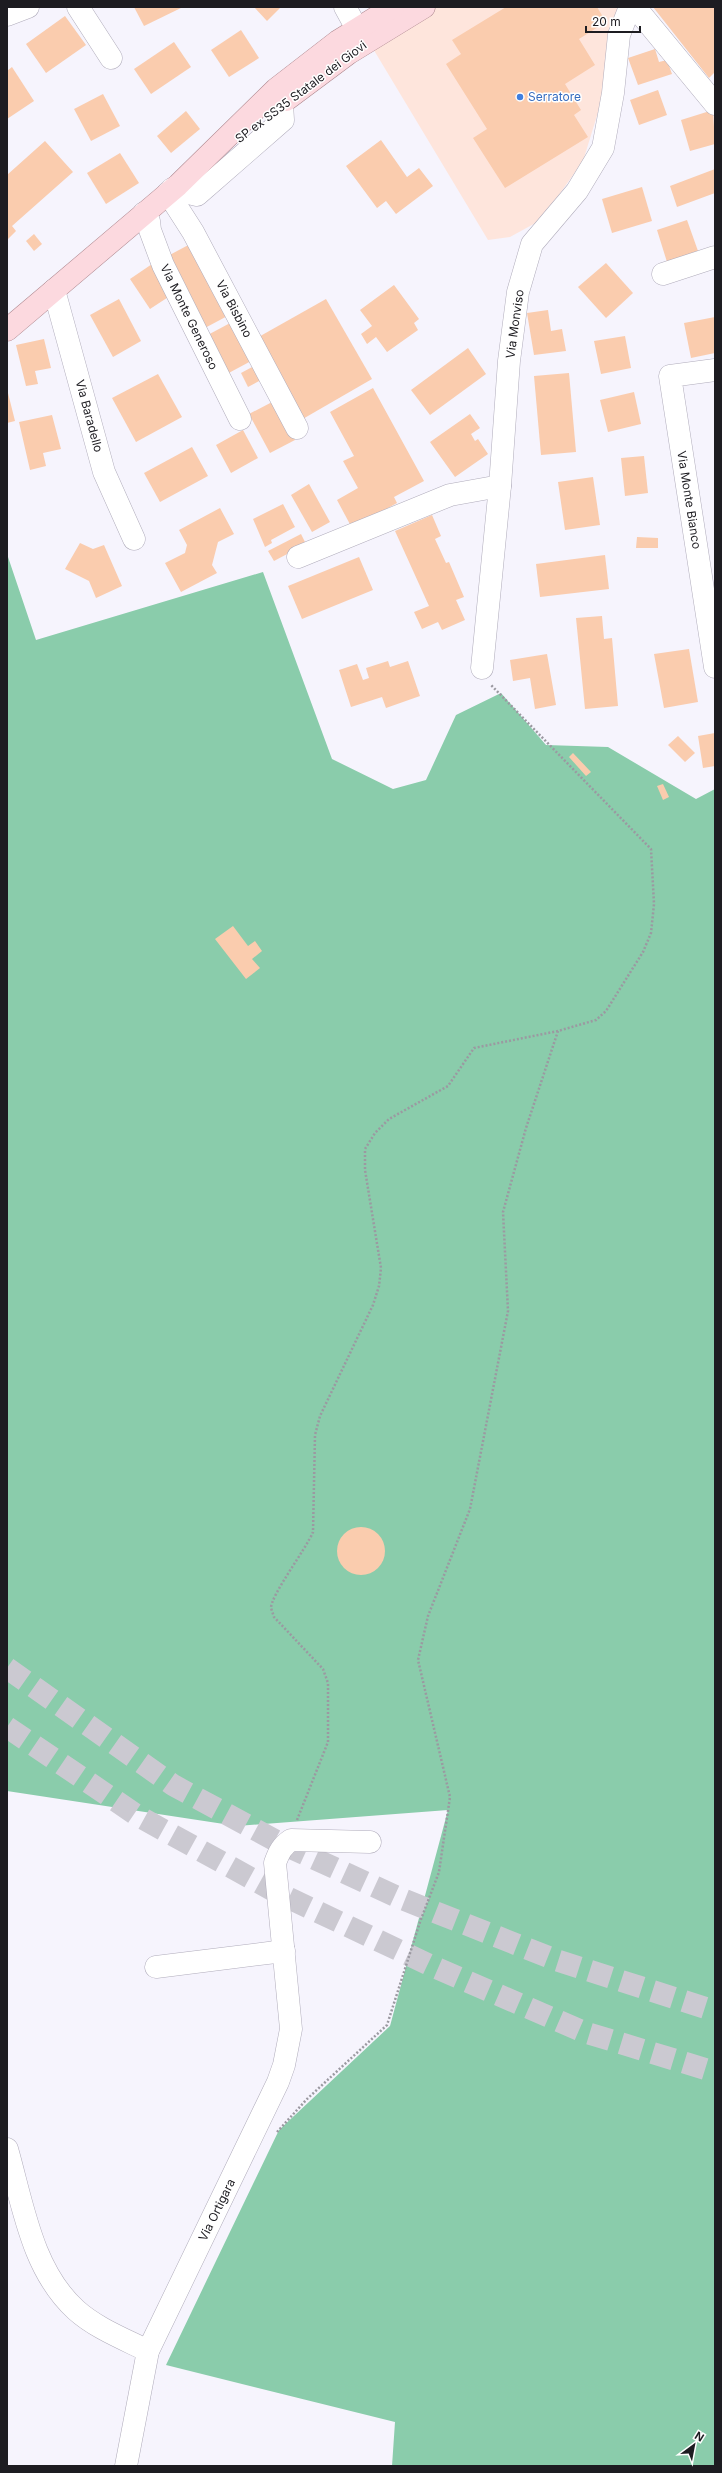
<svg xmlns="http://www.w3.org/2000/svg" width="722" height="2473" viewBox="0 0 722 2473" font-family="Inter,sans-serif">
<rect width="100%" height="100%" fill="#f6f4fd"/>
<polygon fill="#fee5dc" points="435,7 641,7 600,106 583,161 541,220 510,237 488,240 372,47"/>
<polygon fill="#8accab" points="7,554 36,640 263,572 332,759 393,789 426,780 456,715 501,693 546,745 608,747 696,799 715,789 715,2466 392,2466 395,2422 166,2365 279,2130 390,2026 448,1810 237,1826 7,1791"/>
<g fill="#faccae">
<polygon points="134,7 183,7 144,26"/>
<polygon points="254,7 281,7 267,21"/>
<polygon points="506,7 597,7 606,22 579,39 595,65 565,84 581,110 574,115 588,137 505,188 473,138 487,129 446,64 461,54 452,40"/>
<polygon points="653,7 715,7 715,72 709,78"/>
<polygon points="65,16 86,45 46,73 26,44"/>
<polygon points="241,30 259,58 229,77 211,50"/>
<polygon points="174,42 191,67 151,94 134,69"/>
<polygon points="655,49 659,62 667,60 672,74 638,85 628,58"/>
<polygon points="12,67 34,101 7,119 7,71"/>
<polygon points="658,90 667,115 639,125 630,100"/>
<polygon points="103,94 120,126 91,141 74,109"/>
<polygon points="713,110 715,144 690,151 681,120"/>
<polygon points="186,111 200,129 171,153 157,136"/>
<polygon points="381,140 407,177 419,168 433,186 396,214 386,201 377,208 346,166"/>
<polygon points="45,141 73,172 12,226 16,231 7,240 7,175"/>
<polygon points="120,153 139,183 106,204 87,173"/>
<polygon points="715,169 715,193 677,207 670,186"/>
<polygon points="642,187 652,221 612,233 602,199"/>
<polygon points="687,220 698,251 667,262 657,230"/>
<polygon points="34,234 42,244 34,251 26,241"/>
<polygon points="194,242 233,313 203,329 164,258"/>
<polygon points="155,262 176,292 150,309 130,279"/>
<polygon points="606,263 633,293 606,318 578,287"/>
<polygon points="394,285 419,319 414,323 418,330 387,352 376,337 367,344 361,334 372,326 360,310"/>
<polygon points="119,299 141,341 113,357 90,315"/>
<polygon points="326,299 372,379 301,420 255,339"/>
<polygon points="548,310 551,331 562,329 566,351 534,355 527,313"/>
<polygon points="715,317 715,353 691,358 684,323"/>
<polygon points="232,322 253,360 225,375 204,337"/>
<polygon points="625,336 631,368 601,374 594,341"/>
<polygon points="44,339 51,368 35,371 38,384 26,386 16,345"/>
<polygon points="468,348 486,374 430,415 411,390"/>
<polygon points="254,366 261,380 248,387 241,373"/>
<polygon points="569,373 576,452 541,455 534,376"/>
<polygon points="158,374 182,417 136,442 112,398"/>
<polygon points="373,388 424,481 394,497 397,503 352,528 337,500 358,488 343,461 354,456 330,412"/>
<polygon points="7,389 15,421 7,423"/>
<polygon points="634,392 641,424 608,432 600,400"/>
<polygon points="274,401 295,440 270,453 249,414"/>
<polygon points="470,414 480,428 471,434 475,441 478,439 488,454 455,477 430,442"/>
<polygon points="52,415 61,449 43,453 46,466 30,470 19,422"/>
<polygon points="243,430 258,458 231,473 216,445"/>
<polygon points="192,447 208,476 160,502 144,473"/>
<polygon points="644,456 648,493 625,496 621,458"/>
<polygon points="593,477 600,525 565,530 558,482"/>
<polygon points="309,484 330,522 312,532 291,495"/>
<polygon points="283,504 295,527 271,540 272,543 265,547 253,519"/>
<polygon points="220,508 234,534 218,542 212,565 217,573 181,592 165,563 185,553 187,545 179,530"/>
<polygon points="432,515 441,536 435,539 446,563 449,562 464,597 456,600 465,620 442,630 438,622 422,629 414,612 429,606 395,531"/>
<polygon points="301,534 306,544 274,561 268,551"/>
<polygon points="637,537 658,538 658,548 636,548"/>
<polygon points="80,543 93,549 104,545 122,586 96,598 89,581 65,569"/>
<polygon points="605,555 609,589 540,597 536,564"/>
<polygon points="359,557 373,590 302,619 288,586"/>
<polygon points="602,616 604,639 612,638 618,706 585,709 576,618"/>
<polygon points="689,649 698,702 664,708 654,654"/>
<polygon points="547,654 556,705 535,709 530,678 513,681 510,660"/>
<polygon points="388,661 390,667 408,661 420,696 386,708 382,697 351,707 339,670 357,664 363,680 369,678 366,668"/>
<polygon points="715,733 715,766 703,768 698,736"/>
<polygon points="678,736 695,753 685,762 668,745"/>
<polygon points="573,753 591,772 586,776 569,757"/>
<polygon points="663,784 669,797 663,800 657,786"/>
<polygon points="233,926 248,946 255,941 262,951 252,959 260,968 246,979 215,939"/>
<circle cx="361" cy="1551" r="24"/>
</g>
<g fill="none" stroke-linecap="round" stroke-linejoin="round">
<g stroke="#cbc9d1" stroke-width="22" stroke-dasharray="22 11" stroke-linecap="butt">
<polyline points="7,1668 173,1785 280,1843 402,1899 556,1960 715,2011"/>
<polyline points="7,1727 138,1816 276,1892 434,1967 584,2032 715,2072"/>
</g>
<defs>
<g id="minor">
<polyline points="78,7 111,58"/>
<polyline points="345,7 357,29"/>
<polyline points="635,7 715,104"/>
<polyline points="7,15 28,7"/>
<polyline points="172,189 197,195 283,120 282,104"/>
<polyline points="168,193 193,232 297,428"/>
<polyline points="144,213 149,221 150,230 163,265 240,419"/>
<polyline points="663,274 715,257"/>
<polyline points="54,290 104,472 134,539"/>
<polyline points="715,370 670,376 715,667"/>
<polyline points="298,557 450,495 500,486"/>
<polyline points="482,668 500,486 509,361 518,292 532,244 577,191 603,148 613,93 619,35 630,7"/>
<polyline points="156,1967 284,1951"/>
<path d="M7,2149c16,56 25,121 69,161 20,18 48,29 72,41"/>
<path d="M126,2466l22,-115 130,-269 6,-17 7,-36 -16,-166c4,-11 7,-17 16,-23l79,2"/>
</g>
<g id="major">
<polyline points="286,100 349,53 424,7"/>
<polyline points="7,330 178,185 276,89 338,41 393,7"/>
</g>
</defs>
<use href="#minor" stroke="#b0acbb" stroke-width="23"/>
<use href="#major" stroke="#ad878e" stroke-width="23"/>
<g stroke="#9b99a1" stroke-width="2.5" stroke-dasharray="2 2" stroke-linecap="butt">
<path d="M297,1820l31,-78v-59l-5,-14 -49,-52c-1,-3 -2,-6 -3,-9 0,-13 35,-59 42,-76l2,-97 5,-19 53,-111 6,-19 2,-18 -16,-98v-21l10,-16 14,-14 59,-33 26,-38 84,-17 38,-11 10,-9 37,-59 8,-19 3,-29 -3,-55 -160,-164"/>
<polyline points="277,2132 307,2099 387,2025 420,1922 439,1872 450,1797 418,1660 428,1616 470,1509 508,1311 503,1212 526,1128 558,1031"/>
</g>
<use href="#minor" stroke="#fff" stroke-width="22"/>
<use href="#major" stroke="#fcd9df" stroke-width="22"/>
</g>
<circle fill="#3f7fe0" stroke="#fff" stroke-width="1.5" cx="520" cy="97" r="4"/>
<g text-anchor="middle" stroke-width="3" stroke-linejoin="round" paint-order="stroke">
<g font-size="12" fill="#1d1c21" stroke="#fff">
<text transform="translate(301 92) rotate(-37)" y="4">SP ex SS35 Statale dei Giovi</text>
<text transform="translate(234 309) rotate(62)" y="4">Via Bisbino</text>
<text transform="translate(189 317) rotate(64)" y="4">Via Monte Generoso</text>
<text transform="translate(515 324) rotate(-82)" y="4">Via Monviso</text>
<text transform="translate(89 416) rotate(75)" y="4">Via Baradello</text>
<text transform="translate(689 500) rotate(81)" y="4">Via Monte Bianco</text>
<text transform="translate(217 2210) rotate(-64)" y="4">Via Ortigara</text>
</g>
<g font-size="12" fill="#366cbe" stroke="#fff" text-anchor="start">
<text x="528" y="101">Serratore</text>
</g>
</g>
<rect width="722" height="2473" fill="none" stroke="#1d1c21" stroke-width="16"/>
<g transform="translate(694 2445) rotate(32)" stroke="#ffffff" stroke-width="3" paint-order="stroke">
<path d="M0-3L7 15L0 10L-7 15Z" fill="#1d1c21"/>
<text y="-6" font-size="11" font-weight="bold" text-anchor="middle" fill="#1d1c21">N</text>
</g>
<path d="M586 26v6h54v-6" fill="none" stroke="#1d1c21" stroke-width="2"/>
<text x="592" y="26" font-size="12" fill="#1d1c21" stroke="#ffffff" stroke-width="3" paint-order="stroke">20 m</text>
</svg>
